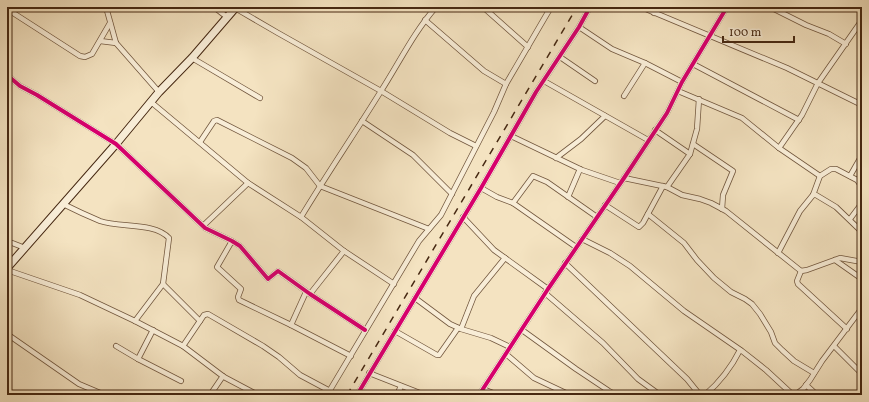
<svg xmlns="http://www.w3.org/2000/svg" width="869" height="402" viewBox="0 0 869 402" font-family="Vollkorn,serif">
<rect width="100%" height="100%" fill="#f4e3c1"/>
<filter id="stains"><feTurbulence type="fractalNoise" baseFrequency=".005" numOctaves="4"/><feColorMatrix values="0 0 0 0 .2 0 0 0 0 .09 0 0 0 0 .02 0 0 0 .5 -.17"/></filter>
<radialGradient id="worn" r=".72"><stop offset=".6" stop-color="#630" stop-opacity="0"/><stop offset="1" stop-color="#630" stop-opacity=".3"/></radialGradient>
<g fill="none" stroke-linecap="round" stroke-linejoin="round">
<defs>
<g id="street">
<polyline points="106,7 116,43 159,92"/>
<polyline points="214,7 227,17"/>
<polyline points="483,7 528,47"/>
<polyline points="641,7 787,68 862,105"/>
<polyline points="770,7 806,25 829,34 846,44"/>
<polyline points="235,8 278,33 381,91 450,133 476,146"/>
<polyline points="7,9 80,56 85,57 92,54 110,23"/>
<polyline points="654,13 657,7"/>
<polyline points="425,20 484,71 506,84"/>
<polyline points="579,27 612,49 645,63 682,82"/>
<polyline points="100,41 116,43"/>
<polyline points="560,57 595,81"/>
<polyline points="192,58 260,98"/>
<polyline points="693,64 799,120"/>
<polyline points="7,75 20,86 37,95 116,144 205,228 232,241 240,246 268,279 278,271 310,294 365,330"/>
<polyline points="544,81 648,140"/>
<polyline points="678,91 742,118 779,148 820,176"/>
<polyline points="624,96 645,63"/>
<polyline points="151,102 248,183 301,217 344,251 394,284"/>
<polyline points="362,121 413,155 452,194"/>
<polyline points="655,130 690,154"/>
<polyline points="511,136 582,170 620,183"/>
<polyline points="200,142 214,121 217,120 292,158 306,168 320,186 429,229"/>
<polyline points="693,144 733,171 723,195 722,209"/>
<polyline points="779,148 802,115 818,83 862,20"/>
<polyline points="556,158 581,139 605,116"/>
<polyline points="850,176 862,155"/>
<polyline points="624,178 667,187 682,195 700,199 711,203 726,211 801,271 807,270 840,258 862,262"/>
<polyline points="667,187 690,154 697,129 699,99"/>
<polyline points="481,188 497,197 513,203 576,247"/>
<polyline points="813,195 816,195 836,207 862,232"/>
<polyline points="568,197 580,169"/>
<polyline points="513,203 533,176 547,182 597,217"/>
<path d="M63,204c12,6 25,12 37,17 20,7 54,1 69,17l-6,46 -28,37"/>
<polyline points="605,205 639,227 643,223 663,186"/>
<polyline points="648,214 684,243 697,260 714,278 731,292 745,299 752,304 760,314 771,332 775,343 782,350 794,361 814,373"/>
<path d="M301,217c26,-43 54,-84 80,-126 18,-28 33,-59 55,-84"/>
<polyline points="463,217 494,250 548,289"/>
<polyline points="850,219 862,203"/>
<polyline points="203,226 248,183"/>
<polyline points="582,239 610,253 630,266 684,311 742,351 766,370 793,395"/>
<polyline points="7,241 25,248"/>
<polyline points="232,241 217,267 241,289 238,297 239,300 291,325 351,356"/>
<polyline points="778,253 800,211 813,195 820,176 831,169 836,169 857,180 862,187"/>
<polyline points="835,260 862,279"/>
<polyline points="565,263 687,379 700,395"/>
<polyline points="7,270 80,295 135,321 183,346 224,377 258,395"/>
<polyline points="801,271 797,281 798,284 847,329"/>
<polyline points="163,284 200,321"/>
<polyline points="545,293 603,343 638,379 660,395"/>
<polyline points="310,294 344,251"/>
<polyline points="415,298 450,324 461,329 491,338 510,347"/>
<polyline points="291,325 306,292"/>
<polyline points="461,329 474,296 505,258"/>
<polyline points="522,330 576,369 609,391 616,395"/>
<polyline points="395,331 437,355 439,355 458,328"/>
<polyline points="7,334 79,384 105,395"/>
<polyline points="116,346 138,359 181,381"/>
<polyline points="183,346 204,315 208,314 263,346 279,357 300,375 330,391"/>
<polyline points="834,346 862,374"/>
<polyline points="506,354 534,378 570,395"/>
<polyline points="138,359 153,330"/>
<polyline points="369,373 425,395"/>
<polyline points="806,385 817,395"/>
<polyline points="483,389 498,395"/>
<polyline points="210,395 223,376"/>
<polyline points="327,395 419,241 441,215 494,112 506,84 551,7"/>
<polyline points="357,395 481,188 536,92 579,27 590,7"/>
<polyline points="397,395 401,386"/>
<polyline points="479,395 548,289 624,178 667,113 682,82 727,7"/>
<path d="M705,395c15,-13 26,-27 35,-45"/>
<polyline points="795,395 803,389 810,380 822,361 862,308"/>
</g>
<polyline id="secondary" points="7,268 116,144 159,92 192,58 236,7"/>
</defs>
<use href="#street" stroke="#72573e" stroke-width="6"/>
<use href="#secondary" stroke="#462812" stroke-width="9"/>
<use href="#street" stroke="#f8edd7" stroke-width="4.5"/>
<use href="#secondary" stroke="#f8edd7" stroke-width="7"/>
<polyline stroke="#462812" stroke-width="1.5" stroke-dasharray="7 7" stroke-linecap="butt" points="347,395 577,7"/>
<defs>
<g id="cycleway">
<polyline points="7,75 20,86 37,95 116,144 205,228 232,241 240,246 268,279 278,271 310,294 365,330"/>
<polyline points="357,395 481,188 536,92 579,27 590,7"/>
<polyline points="479,395 548,289 624,178 667,113 682,82 727,7"/>
</g>
</defs>
<use href="#cycleway" stroke="#f8edd7" stroke-width="6"/>
<use href="#cycleway" stroke="#d6006c" stroke-width="4"/>
</g>
<rect width="869" height="402" fill="none" stroke="#f4e3c1" stroke-width="24"/>
<rect x="8" y="8" width="853" height="386" fill="none" stroke="#462812" stroke-width="2"/>
<rect x="12" y="12" width="845" height="378" fill="none" stroke="#462812"/>
<path d="M723 36v6h71v-6" fill="none" stroke="#462812" stroke-width="2"/>
<text x="729" y="36" font-size="12" fill="#462812" stroke="#f8edd7" stroke-width="3" paint-order="stroke">100 m</text>
<rect width="100%" height="100%" filter="url(#stains)"/>
<rect width="100%" height="100%" fill="url(#worn)"/>
</svg>
